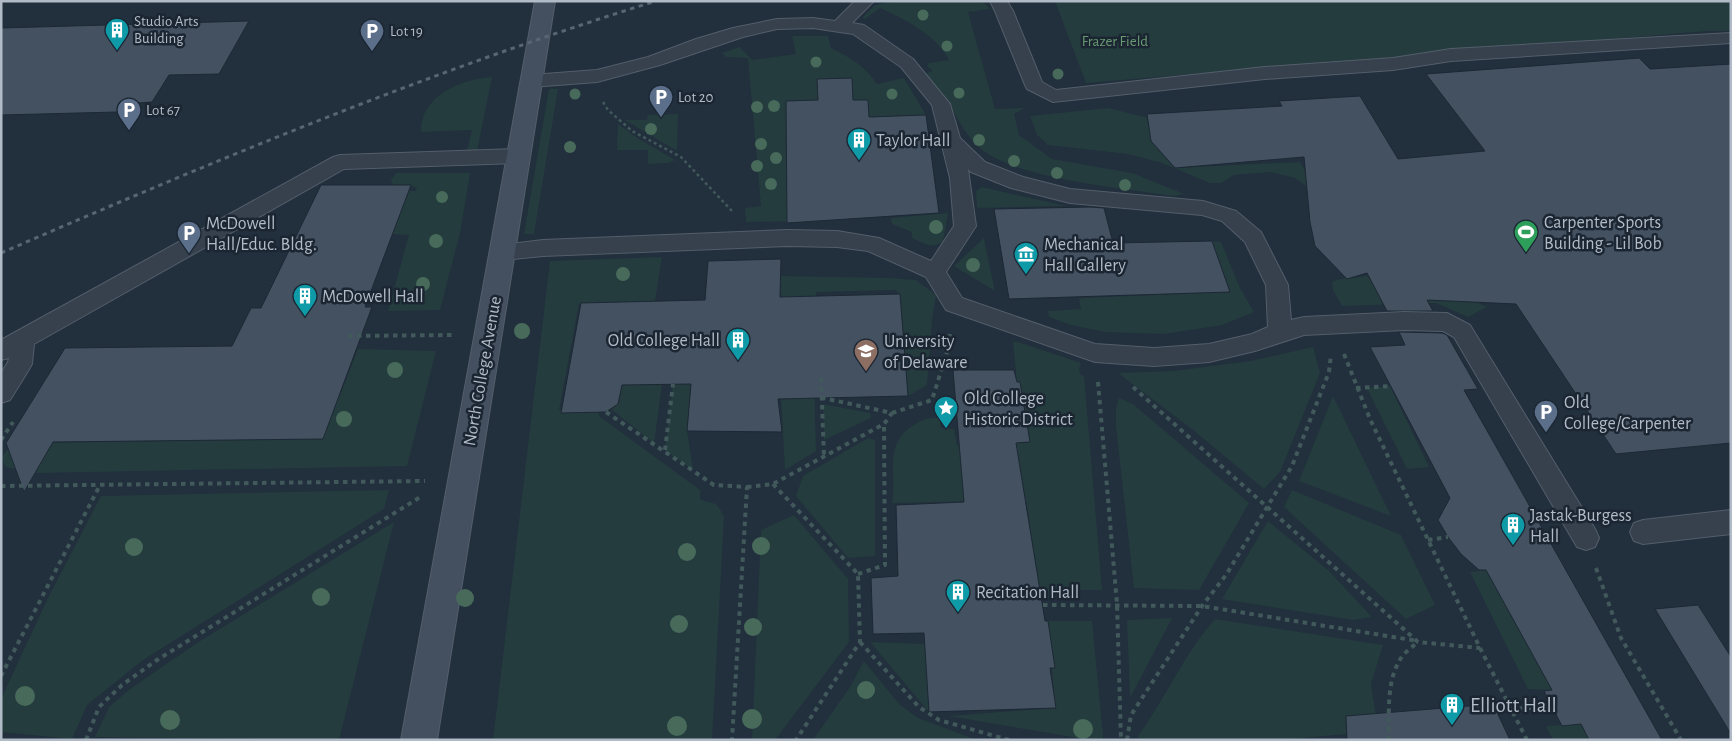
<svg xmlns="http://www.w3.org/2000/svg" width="1732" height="741" viewBox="0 0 1732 741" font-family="'Alegreya Sans',sans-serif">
<rect width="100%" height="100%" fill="#222f3d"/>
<g fill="#243c3e">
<path d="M895,1h88l7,8 -22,3 27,97 30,-1 -11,6 5,21 33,24 80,14 52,21 -10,2c-51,-8 -153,-16 -193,-47 -17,-14 -25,-35 -37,-53 -6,-8 -14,-15 -21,-22l10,-3 -6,-5 2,-3 20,-3c-14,-26 -43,-40 -69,-52l-15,11 -3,-1 13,-13z"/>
<polygon points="1055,1 1731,1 1731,31 1707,31 1086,83"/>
<path d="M792,36h36l3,12c19,9 34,18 46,36l27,-6 22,37 -57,2 -1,-17h-15l-1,-22 -35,1 1,21 -32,1 1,104h38l1,16 -80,1 -1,-14 16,-2 -13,-148 -22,-1 -4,-4 18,-6 12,13 44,-6z"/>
<path d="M492,77l-15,74h-10l5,-21 -51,2c-1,-36 40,-53 71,-55z"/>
<polygon points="549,89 558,89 534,234 524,234"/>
<polygon points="1108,108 1145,117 1149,121 1151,141 1175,168 1300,162 1315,188 1310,189 1295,178 1271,172 1234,175 1221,183 1210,183 1162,163 1128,154 1048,145 1037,135 1030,116"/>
<polygon points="678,114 677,151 625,120 647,120 648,115"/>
<polygon points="618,124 636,137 675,160 668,163 648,164 648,150 617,150"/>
<polygon points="396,173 470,173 460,233 440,310 388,311 409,235 391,234 407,191 416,191 417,188 410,185 393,185 391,180"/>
<polygon points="982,187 1066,206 977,208 976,191"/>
<path d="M948,213l-5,28c-10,9 -20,2 -31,-3v-6l-20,-8 -1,-6z"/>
<polygon points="984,238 985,245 995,291 954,266"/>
<polygon points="1212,241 1221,242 1240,288 1254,312 1222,325 1164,334 1106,332 1071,325 1049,317 1048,311 1081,309 1079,298 1229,292"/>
<path d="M662,257l-7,44 -76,3 -20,106 39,-2 1,8 101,74v9c16,7 16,0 24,18l-12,223h-219l57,-479z"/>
<polygon points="781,276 889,278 916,280 936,295 932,320 927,385 908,396 900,294 896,290 816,292 817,340 780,341"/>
<polygon points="1368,276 1379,296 1471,293 1476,302 1487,307 1468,317 1436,303 1342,306 1333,290 1332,282 1341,279"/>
<path d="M1013,342h5l63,21 -2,6 1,5 4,2 18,214h-40l-6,7 -15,2 -15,-99 -134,3c5,-29 -9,-60 22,-78 9,-6 16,-8 26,-7l1,10 13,1 3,17 73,-4 -10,-60h-3z"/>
<polygon points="1313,347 1320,373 1280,472 1264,489 1193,430 1118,373 1173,371 1251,361"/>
<polygon points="358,349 436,351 407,466 37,473 5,467 2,457 8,449 20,443 310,439 341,393"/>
<polygon points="780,379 814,379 816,451 785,470"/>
<polygon points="673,384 691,384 687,431 693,470 665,450"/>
<polygon points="622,385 662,385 654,443 612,410 613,406 619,403"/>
<polygon points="1390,386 1429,467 1407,469 1367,388"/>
<polygon points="1333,396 1391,516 1299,481"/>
<polygon points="1119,398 1133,404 1249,503 1199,590 1134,588 1116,427 1116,409"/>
<polygon points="823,404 870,413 871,418 824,440"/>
<polygon points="868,438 875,440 875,556 848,558 796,496 803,476"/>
<polygon points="389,490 384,509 143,660 87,705 72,739 1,732 1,699 48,598 101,496"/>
<polygon points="1292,490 1401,535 1435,605 1406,619 1284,507"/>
<polygon points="794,515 848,579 849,642 775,740 752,740 761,530"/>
<polygon points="1268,521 1328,570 1372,617 1353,620 1222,599"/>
<polygon points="394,522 339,740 95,737 109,707 130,689 197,643"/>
<polygon points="1487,570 1552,690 1528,689 1470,572"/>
<polygon points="1172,618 1130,698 1127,620"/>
<path d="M1215,619l168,26 -12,39 7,47 -97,9h-142l-1,-4c27,-37 48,-85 77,-117z"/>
<polygon points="1048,621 1092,621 1103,735 1102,740 1090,740 949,716 1055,708"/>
<polygon points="870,642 925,644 929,712"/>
<polygon points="864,661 899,704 918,718 977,740 813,740 850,687"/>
<polygon points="1581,724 1589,740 1553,740 1546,726"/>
</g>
<g fill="#435161" stroke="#1d2834">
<polygon points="249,21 219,74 169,75 152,102 123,104 117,112 1,115 1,28"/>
<polygon points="1639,58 1650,69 1731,64 1731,443 1616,454 1516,304 1427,300 1433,311 1387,311 1367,273 1347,279 1315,246 1310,222 1304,157 1175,168 1151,141 1147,114 1282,106 1279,101 1360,96 1398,159 1485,151 1426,74"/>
<polygon points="852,78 853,100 868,100 869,117 926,115 939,213 787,223 786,101 818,100 817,79"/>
<polygon points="321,185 411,185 365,307 372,307 323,439 53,442 24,492 6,443 65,348 232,346 251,308 261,308"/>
<polygon points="1090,207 1104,208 1113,243 1212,241 1230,292 1009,299 994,209"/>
<polygon points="781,259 780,297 900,294 908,396 778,399 782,432 687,431 691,384 622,385 618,404 606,412 561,413 581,303 705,300 708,261"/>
<polygon points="1399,332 1442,333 1447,335 1478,389 1464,390 1662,740 1589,740 1581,724 1562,726 1544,691 1552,690 1486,570 1479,570 1461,554 1448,537 1438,520 1450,498 1370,347 1405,345"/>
<polygon points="953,370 1014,370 1017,382 1020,382 1030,442 1016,443 1045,621 1048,621 1055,668 1050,668 1056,708 929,712 924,633 873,634 871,578 898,576 896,505 964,502"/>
<polygon points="1698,605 1731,657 1731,734 1655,609"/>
<polygon points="1493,704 1510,740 1347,740 1346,716"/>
</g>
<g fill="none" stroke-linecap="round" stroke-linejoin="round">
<defs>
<g id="lane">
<path d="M855,1h19l-22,22 12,2 49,34 37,45 10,34 25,24 38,15 47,12 133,12 33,10 25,21 27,53 3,35 13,-3 100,-5 43,1 23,12 125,204 4,9 -4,9 -9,3 -9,-3 -123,-210 -11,-6 -39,-1 -100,5 -49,16 -46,11 -55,4 -59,-4 -149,-52 -20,-33 -58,-26 -31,-4 -49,-1 -245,10 -41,4 -8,-2 -3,-6 3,-6 49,-6 245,-10 49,1 42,7 52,23 23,-35 -4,-48 -18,-73 -31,-38 -48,-33 -40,-6 -36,1 -34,8 -83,28 -63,17 -66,5 -7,-2 -2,-4 2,-4 7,-2 66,-5 51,-13 48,-18 37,-11 44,-9 36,-1 22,3zM968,169l3,3 40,16 59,15 132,12 20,6 23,21 21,43 2,42 -16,7 -43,10 -55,4 -59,-4 -133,-46 -16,-26 30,-46z"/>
<polygon points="990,1 1007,1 1013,11 1042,82 1056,90 1265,67 1393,58 1451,49 1731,33 1731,43 1451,61 1393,70 1265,79 1053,102 1027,89 1025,85 995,11"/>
<polygon points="518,149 525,151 528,156 525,161 518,163 344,169 34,344 32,364 28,371 10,400 1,403 1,373 8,362 9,358 1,360 1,340 333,157 340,155"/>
<polygon points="1731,510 1731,534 1643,544 1634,541 1630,532 1634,523 1643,520"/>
</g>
<polygon id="secondary" points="535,1 555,1 437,740 401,740"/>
</defs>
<use href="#lane" stroke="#545e6b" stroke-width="2"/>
<use href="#secondary" stroke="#545e6b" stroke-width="2"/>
<polyline stroke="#42595b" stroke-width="2.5" stroke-dasharray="3 3" stroke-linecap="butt" points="603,102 608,110 632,131 681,157 732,211"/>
<g stroke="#42595b" stroke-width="4" stroke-dasharray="4.5 4.5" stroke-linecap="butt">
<polyline points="348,336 453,335"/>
<polyline points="1344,354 1370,419 1480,648 1527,740"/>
<polyline points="821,378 824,457"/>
<polyline points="1098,382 1117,604 1121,740"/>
<polyline points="1133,387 1418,642 1480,648"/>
<polyline points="1356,388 1390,386"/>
<polyline points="606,412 714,485 747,487 732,740"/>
<polyline points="892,413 932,400 947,352 950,334"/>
<polyline points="1,440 13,422"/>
<polyline points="665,450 673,384"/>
<polyline points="773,484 858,574 860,642 796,740"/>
<polyline points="1,486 425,481"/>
<polyline points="747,487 773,484 884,424 892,413 823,398"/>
<polyline points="1428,540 1448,537"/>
<polyline points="1596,568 1621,638 1681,740"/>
<polyline points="858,574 885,565 884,424"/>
<polyline points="1043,605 1202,606 1418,641"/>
<polyline points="860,642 919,707 939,720 1009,740"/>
<polyline points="1,676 100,485"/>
<polyline points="1511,709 1552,707"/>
<polyline points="86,740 99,707 122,685 157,660 422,496"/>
<polyline points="1127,740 1131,715 1202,606 1226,575 1292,466 1329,372 1331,355"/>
<path d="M1389,740c0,-26 -3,-59 12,-82 4,-6 11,-11 17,-16"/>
</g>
<use href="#lane" fill="#36414d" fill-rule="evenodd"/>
<use href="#secondary" fill="#445060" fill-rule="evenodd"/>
<path stroke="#586574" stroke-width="3" stroke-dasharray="4.5 4.5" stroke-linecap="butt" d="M1,253c217,-94 429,-182 655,-252"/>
</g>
<g fill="#486a5a">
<circle cx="923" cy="15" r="5.5"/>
<circle cx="947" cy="46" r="5.5"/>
<circle cx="816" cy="62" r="5.5"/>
<circle cx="1058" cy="74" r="5.5"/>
<circle cx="959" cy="93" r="5.5"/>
<circle cx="575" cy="94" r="5.5"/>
<circle cx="892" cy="94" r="5.5"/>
<circle cx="774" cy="106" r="6"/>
<circle cx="757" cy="107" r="6"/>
<circle cx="651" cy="129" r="6"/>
<circle cx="979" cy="140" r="6"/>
<circle cx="761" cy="144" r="6"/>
<circle cx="570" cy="147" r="6"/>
<circle cx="776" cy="158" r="6"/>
<circle cx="1014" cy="161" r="6"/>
<circle cx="757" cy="166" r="6"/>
<circle cx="1057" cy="173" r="6"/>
<circle cx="771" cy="184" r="6"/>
<circle cx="1125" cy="185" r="6"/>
<circle cx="442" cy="197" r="6"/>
<circle cx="936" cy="227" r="7"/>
<circle cx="436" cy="241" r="7"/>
<circle cx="973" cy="265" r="7"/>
<circle cx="623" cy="274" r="7"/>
<circle cx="423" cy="284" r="7"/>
<circle cx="522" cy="331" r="8"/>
<circle cx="395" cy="370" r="8"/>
<circle cx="344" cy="419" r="8"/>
<circle cx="761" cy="546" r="9"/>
<circle cx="134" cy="547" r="9"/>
<circle cx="687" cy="552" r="9"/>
<circle cx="321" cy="597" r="9"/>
<circle cx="465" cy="598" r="9"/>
<circle cx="679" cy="624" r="9"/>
<circle cx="753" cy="627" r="9"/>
<circle cx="866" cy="690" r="9"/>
<circle cx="25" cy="696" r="10"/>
<circle cx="752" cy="719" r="10"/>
<circle cx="170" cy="720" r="10"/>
<circle cx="677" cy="726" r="10"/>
<circle cx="1083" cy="729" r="10"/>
</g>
<defs>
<symbol id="building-pin" viewBox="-11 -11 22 30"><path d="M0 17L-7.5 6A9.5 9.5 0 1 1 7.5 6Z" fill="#0f9aa8" stroke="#1b2632"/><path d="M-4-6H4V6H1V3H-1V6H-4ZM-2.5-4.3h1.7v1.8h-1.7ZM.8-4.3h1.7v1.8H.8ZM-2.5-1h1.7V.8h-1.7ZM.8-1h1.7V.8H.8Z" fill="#fff"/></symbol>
<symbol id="parking-pin" viewBox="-11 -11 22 30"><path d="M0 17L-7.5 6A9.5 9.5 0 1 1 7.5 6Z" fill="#5c6f8a" stroke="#1b2632"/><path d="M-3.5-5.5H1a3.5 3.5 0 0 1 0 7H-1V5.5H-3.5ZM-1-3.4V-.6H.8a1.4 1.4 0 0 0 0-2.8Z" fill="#fff"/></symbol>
<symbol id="stadium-pin" viewBox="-11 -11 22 30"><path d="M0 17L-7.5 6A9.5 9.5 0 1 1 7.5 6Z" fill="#2e9e5b" stroke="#1b2632"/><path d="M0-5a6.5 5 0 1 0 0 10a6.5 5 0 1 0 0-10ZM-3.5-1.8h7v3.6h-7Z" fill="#fff"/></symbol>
<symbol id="museum-pin" viewBox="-11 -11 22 30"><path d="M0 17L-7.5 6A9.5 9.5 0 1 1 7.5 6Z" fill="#0f9aa8" stroke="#1b2632"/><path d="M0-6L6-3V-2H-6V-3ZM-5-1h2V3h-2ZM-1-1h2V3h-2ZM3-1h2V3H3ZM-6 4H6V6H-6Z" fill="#fff"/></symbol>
<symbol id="university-pin" viewBox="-11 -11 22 30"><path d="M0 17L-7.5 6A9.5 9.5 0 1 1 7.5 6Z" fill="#8d6e63" stroke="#1b2632"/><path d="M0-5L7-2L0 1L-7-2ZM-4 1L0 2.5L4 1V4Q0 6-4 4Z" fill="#fff"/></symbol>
<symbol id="sight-pin" viewBox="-11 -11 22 30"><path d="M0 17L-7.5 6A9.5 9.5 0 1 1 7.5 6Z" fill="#0f9aa8" stroke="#1b2632"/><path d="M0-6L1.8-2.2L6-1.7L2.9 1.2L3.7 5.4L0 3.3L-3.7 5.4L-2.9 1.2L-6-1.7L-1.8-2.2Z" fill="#fff"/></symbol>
</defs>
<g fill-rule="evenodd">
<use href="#building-pin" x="103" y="16" width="28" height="38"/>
<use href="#parking-pin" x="358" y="17" width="28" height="38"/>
<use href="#parking-pin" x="647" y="83" width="28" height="38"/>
<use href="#parking-pin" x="115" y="96" width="28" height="38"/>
<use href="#building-pin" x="845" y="126" width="28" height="38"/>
<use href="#stadium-pin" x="1512" y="218" width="28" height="38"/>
<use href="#parking-pin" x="175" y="219" width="28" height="38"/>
<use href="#museum-pin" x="1012" y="240" width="28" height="38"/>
<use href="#building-pin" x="291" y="282" width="28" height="38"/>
<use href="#building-pin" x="724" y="326" width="28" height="38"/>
<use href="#university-pin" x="852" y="337" width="28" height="38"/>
<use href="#sight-pin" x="932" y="394" width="28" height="38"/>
<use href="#parking-pin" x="1532" y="398" width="28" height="38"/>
<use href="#building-pin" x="1499" y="511" width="28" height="38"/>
<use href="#building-pin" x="944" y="578" width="28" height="38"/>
<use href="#building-pin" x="1438" y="691" width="28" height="38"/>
</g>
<g text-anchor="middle" stroke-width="5" stroke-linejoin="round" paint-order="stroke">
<g font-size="15" fill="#b1bbc8" stroke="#1b2632" text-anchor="start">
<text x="134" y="26">Studio Arts<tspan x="134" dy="17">Building</tspan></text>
<text x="390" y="36">Lot 19</text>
<text x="678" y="102">Lot 20</text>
<text x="146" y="115">Lot 67</text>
</g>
<g font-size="15" fill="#689a71" stroke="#1b2632">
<text x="1115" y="46">Frazer Field</text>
</g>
<g font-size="18" fill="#b1bbc8" stroke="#1b2632" text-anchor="start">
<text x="876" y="146">Taylor Hall</text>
<text x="1544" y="228">Carpenter Sports<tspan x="1544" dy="21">Building - Lil Bob</tspan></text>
<text x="206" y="229">McDowell<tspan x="206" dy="21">Hall/Educ. Bldg.</tspan></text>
<text x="1044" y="250">Mechanical<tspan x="1044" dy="21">Hall Gallery</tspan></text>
<text x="322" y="302">McDowell Hall</text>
<text x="720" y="346" text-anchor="end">Old College Hall</text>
<text x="884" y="347">University<tspan x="884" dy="21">of Delaware</tspan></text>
<text x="964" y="404">Old College<tspan x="964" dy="21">Historic District</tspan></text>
<text x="1564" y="408">Old<tspan x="1564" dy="21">College/Carpenter</tspan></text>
<text x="1530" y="521">Jastak-Burgess<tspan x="1530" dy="21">Hall</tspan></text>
<text x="976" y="598">Recitation Hall</text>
</g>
<g font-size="18" fill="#b1bbc8" stroke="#1b2632">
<text transform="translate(482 371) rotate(-80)" y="6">North College Avenue</text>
</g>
<g font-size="21" fill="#b1bbc8" stroke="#1b2632" text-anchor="start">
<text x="1470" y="712">Elliott Hall</text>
</g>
</g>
<rect width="1732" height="741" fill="none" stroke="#b1bbc8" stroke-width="5"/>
</svg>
